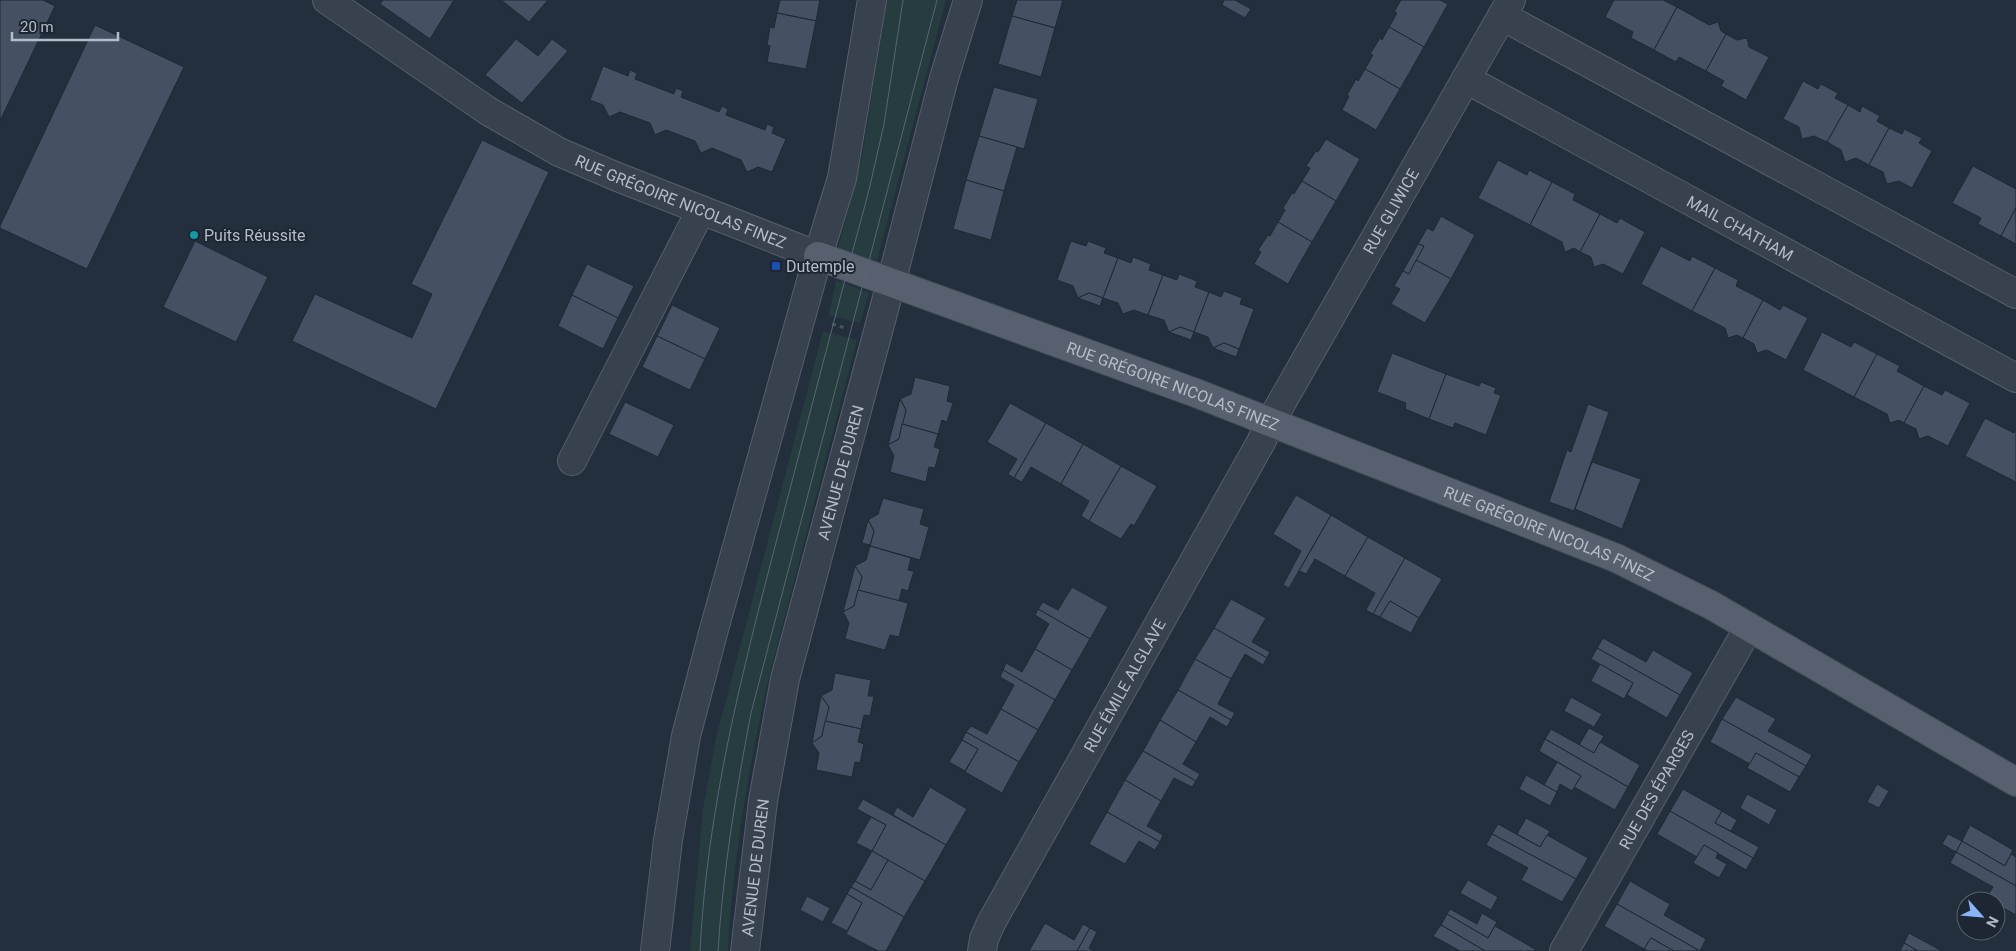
<svg xmlns="http://www.w3.org/2000/svg" width="2016" height="951" viewBox="0 0 2016 951" font-family="Roboto,sans-serif">
<rect width="100%" height="100%" fill="#242f3e"/>
<g fill="#263c3f">
<polygon points="887,0 946,0 877,261 838,248 862,157"/>
<polygon points="836,280 869,293 860,323 829,315"/>
<path d="M823,331l34,9 -87,333c-21,92 -37,184 -42,278h-38l13,-142 13,-71z"/>
</g>
<g fill="#455162" stroke="#1f2835">
<polygon points="0,0 43,0 55,6 0,121"/>
<polygon points="383,0 454,0 430,39 380,4"/>
<polygon points="501,0 548,0 529,22"/>
<polygon points="780,0 820,0 816,21 777,13"/>
<polygon points="1017,0 1063,0 1055,28 1012,16"/>
<polygon points="1224,0 1235,0 1251,9 1245,18 1222,5"/>
<polygon points="1401,0 1440,0 1448,4 1424,47 1389,27 1397,13 1394,12"/>
<polygon points="1614,0 1663,0 1677,7 1654,50 1631,38 1633,32 1605,17"/>
<polygon points="1677,7 1709,25 1718,22 1721,31 1726,34 1706,71 1679,57 1676,62 1654,50"/>
<polygon points="777,13 816,21 806,69 767,62 770,46 767,45 770,27 774,28"/>
<polygon points="1012,16 1055,28 1041,77 998,64"/>
<polygon points="95,25 184,67 87,269 0,228 0,226"/>
<polygon points="1389,27 1424,47 1400,89 1365,69 1373,55 1370,54 1380,38 1382,40"/>
<polygon points="1726,34 1737,40 1747,38 1749,47 1769,57 1746,100 1721,86 1724,81 1706,71"/>
<polygon points="516,39 538,56 552,39 568,51 522,103 485,75"/>
<polygon points="603,66 628,76 630,70 637,73 635,79 674,94 676,88 683,91 681,97 719,112 722,106 728,109 726,115 765,130 767,124 774,127 772,133 786,139 772,172 758,167 747,172 741,160 712,148 701,153 695,141 666,130 655,135 650,123 620,112 609,117 603,105 590,100"/>
<polygon points="1365,69 1400,89 1376,130 1342,110 1349,96 1347,95 1356,79 1358,81"/>
<polygon points="1803,81 1818,89 1821,84 1838,93 1835,98 1848,105 1827,142 1814,136 1802,139 1799,127 1783,119"/>
<polygon points="994,87 1038,99 1024,149 979,136"/>
<polygon points="1848,105 1860,112 1862,106 1880,116 1877,121 1889,128 1869,165 1856,158 1845,162 1841,150 1827,142"/>
<polygon points="1889,128 1902,134 1904,129 1922,138 1919,143 1932,151 1912,188 1899,181 1887,184 1883,172 1869,165"/>
<polygon points="979,136 1017,147 1004,191 966,180"/>
<polygon points="1326,139 1360,159 1336,201 1302,181 1310,168 1306,166 1316,151 1318,152"/>
<polygon points="482,140 549,172 436,409 292,341 315,294 412,338 432,294 411,284"/>
<polygon points="1498,160 1527,175 1529,170 1552,182 1530,225 1478,198"/>
<polygon points="1973,166 2016,189 2016,208 2001,236 1978,224 1981,218 1952,203"/>
<polygon points="966,180 1004,191 991,240 953,229"/>
<polygon points="1302,181 1336,201 1312,242 1278,222 1285,210 1283,208 1292,193 1294,194"/>
<polygon points="1552,182 1575,194 1573,200 1600,214 1580,252 1574,248 1565,252 1562,242 1530,225"/>
<polygon points="2016,208 2016,244 2001,236"/>
<polygon points="1600,214 1617,223 1620,218 1645,232 1623,274 1603,264 1594,267 1591,257 1580,252"/>
<polygon points="1441,216 1475,235 1451,279 1416,260 1424,246 1418,244 1427,228 1433,231"/>
<polygon points="1278,222 1312,242 1288,284 1254,264 1261,252 1258,250 1268,235 1270,236"/>
<polygon points="195,241 268,277 236,342 163,307"/>
<polygon points="1071,241 1086,246 1088,241 1106,248 1104,253 1118,258 1103,298 1089,293 1078,298 1073,286 1057,280"/>
<polygon points="1418,244 1424,246 1409,274 1403,271"/>
<polygon points="1661,246 1690,261 1692,256 1715,268 1692,311 1641,284"/>
<polygon points="1133,257 1151,264 1149,270 1163,275 1148,315 1134,310 1123,314 1118,303 1103,298 1118,258 1131,263"/>
<polygon points="1416,260 1451,279 1425,323 1391,304 1400,289 1394,286 1403,271 1409,274"/>
<polygon points="587,264 634,286 618,318 572,295"/>
<polygon points="1715,268 1738,280 1736,286 1763,300 1743,338 1737,335 1728,338 1725,328 1692,311"/>
<polygon points="1179,274 1197,281 1195,287 1209,292 1194,332 1180,327 1169,332 1164,320 1148,315 1163,275 1177,280"/>
<polygon points="1224,291 1242,298 1240,304 1254,309 1239,349 1224,343 1213,348 1208,337 1194,332 1209,292 1221,297"/>
<polygon points="1089,293 1103,298 1100,306 1078,298"/>
<polygon points="572,295 618,318 603,349 558,326"/>
<polygon points="1763,300 1780,310 1783,305 1808,318 1786,360 1767,350 1757,353 1754,344 1743,338"/>
<polygon points="672,305 720,328 705,359 657,336"/>
<polygon points="1180,327 1194,332 1191,340 1169,332"/>
<polygon points="1822,332 1851,347 1854,342 1877,354 1854,397 1803,370"/>
<polygon points="657,336 705,359 690,390 642,367"/>
<polygon points="1224,343 1239,349 1236,357 1213,348"/>
<polygon points="1392,353 1446,374 1429,419 1405,409 1406,403 1377,392"/>
<polygon points="1877,354 1900,366 1897,371 1924,386 1904,423 1899,420 1890,423 1887,414 1854,397"/>
<polygon points="1446,374 1479,386 1481,382 1496,388 1494,393 1501,395 1486,435 1455,423 1453,428 1429,419"/>
<polygon points="915,377 950,386 947,401 953,403 947,422 942,420 938,434 902,424 906,410 900,399 911,394"/>
<polygon points="1924,386 1942,395 1945,390 1970,403 1948,446 1928,436 1919,439 1916,429 1904,423"/>
<polygon points="900,399 906,410 899,439 888,445"/>
<polygon points="625,402 674,425 658,457 609,434"/>
<polygon points="1010,403 1046,423 1014,478 1008,474 1017,459 987,442"/>
<polygon points="1588,404 1609,412 1574,511 1549,502 1567,450 1571,452"/>
<polygon points="1985,418 2014,433 2016,429 2016,482 1965,456"/>
<polygon points="1046,423 1083,444 1061,484 1031,467 1022,482 1014,478"/>
<polygon points="902,424 938,434 934,447 940,449 935,468 929,467 926,482 890,472 894,456 888,445 899,439"/>
<polygon points="1083,444 1121,466 1089,521 1081,516 1089,501 1061,484"/>
<polygon points="1592,462 1641,479 1622,529 1575,509"/>
<polygon points="1121,466 1157,486 1134,526 1131,524 1121,539 1089,521"/>
<polygon points="1296,495 1331,515 1289,588 1283,585 1301,551 1273,534"/>
<polygon points="883,498 924,509 920,524 929,527 920,560 870,546 874,531 868,520 878,514"/>
<polygon points="1331,515 1368,537 1345,576 1315,559 1306,574 1299,571"/>
<polygon points="868,520 874,531 870,545 862,543"/>
<polygon points="1368,537 1405,558 1373,614 1366,610 1375,593 1345,576"/>
<polygon points="870,546 911,558 908,570 914,571 908,591 902,589 899,601 858,590 862,577 855,566 866,560"/>
<polygon points="1405,558 1442,579 1419,618 1390,601 1380,617 1373,614"/>
<polygon points="855,566 862,577 854,606 843,612"/>
<polygon points="1072,587 1108,607 1090,639 1038,609 1043,602 1058,610"/>
<polygon points="858,590 908,603 899,637 890,635 885,650 845,639 849,623 843,612 854,606"/>
<polygon points="1231,599 1266,618 1252,642 1270,652 1267,658 1214,628"/>
<polygon points="1390,601 1419,618 1411,633 1380,617"/>
<polygon points="1038,609 1090,639 1072,670 1035,649 1049,624 1035,615"/>
<polygon points="1214,628 1267,658 1263,665 1245,654 1231,679 1195,659"/>
<polygon points="1603,638 1646,662 1653,650 1693,673 1680,695 1597,648"/>
<polygon points="1597,648 1680,695 1667,718 1627,695 1633,683 1591,659"/>
<polygon points="1035,649 1072,670 1055,700 1003,670 1006,663 1022,672"/>
<polygon points="1195,659 1231,679 1218,704 1235,713 1231,720 1178,690"/>
<polygon points="1600,664 1633,683 1624,699 1591,681"/>
<polygon points="1003,670 1055,700 1038,730 1001,709 1014,685 1000,677"/>
<polygon points="835,673 871,680 868,696 874,696 870,716 864,715 861,729 825,721 829,707 821,696 832,690"/>
<polygon points="1178,690 1231,720 1227,727 1210,717 1196,742 1160,720"/>
<polygon points="821,696 829,707 822,736 812,743"/>
<polygon points="1571,697 1602,714 1594,727 1564,711"/>
<polygon points="1736,697 1776,719 1768,731 1812,755 1806,766 1722,719"/>
<polygon points="1001,709 1038,730 1019,762 966,732 971,726 987,734"/>
<polygon points="1722,719 1806,766 1799,777 1756,753 1750,764 1710,742"/>
<polygon points="1160,720 1196,742 1183,764 1200,774 1196,781 1143,751"/>
<polygon points="825,721 861,729 858,742 864,744 860,763 855,762 852,777 816,770 819,753 812,743 822,736"/>
<polygon points="1589,728 1604,736 1594,753 1579,745"/>
<polygon points="1551,729 1594,753 1600,742 1640,765 1628,787 1545,739"/>
<polygon points="966,732 1019,762 1002,793 965,772 978,749 962,740"/>
<polygon points="1545,739 1628,787 1615,810 1574,787 1581,776 1539,751"/>
<polygon points="962,740 978,749 965,771 949,762"/>
<polygon points="1143,751 1196,781 1192,787 1174,778 1161,801 1125,780"/>
<polygon points="1756,753 1799,777 1790,792 1747,768"/>
<polygon points="1557,762 1581,776 1572,791 1560,784 1557,792 1544,785"/>
<polygon points="1526,775 1557,792 1550,806 1519,789"/>
<polygon points="1125,780 1161,801 1147,826 1163,835 1160,842 1107,812"/>
<polygon points="1877,784 1889,791 1879,808 1867,802"/>
<polygon points="930,787 967,809 946,845 893,815 897,807 913,817"/>
<polygon points="1683,789 1722,811 1715,823 1759,847 1753,858 1670,811"/>
<polygon points="1747,794 1777,810 1769,825 1740,808"/>
<polygon points="863,799 946,845 925,881 872,851 886,825 857,809"/>
<polygon points="1670,811 1753,858 1746,870 1704,845 1697,857 1657,834"/>
<polygon points="1722,811 1737,820 1731,831 1715,823"/>
<polygon points="1107,812 1160,842 1155,850 1139,841 1125,864 1089,844"/>
<polygon points="871,817 886,825 872,851 856,843"/>
<polygon points="1526,818 1550,831 1540,847 1517,834"/>
<polygon points="1498,824 1540,847 1547,835 1588,858 1576,879 1492,834"/>
<polygon points="1970,825 2013,850 2005,866 1962,841"/>
<polygon points="1492,834 1576,879 1562,902 1521,880 1528,868 1486,845"/>
<polygon points="1948,834 1962,841 1956,852 1942,844"/>
<polygon points="1962,841 2005,866 2011,854 2016,857 2016,886 1956,852"/>
<polygon points="1704,845 1718,853 1716,858 1727,864 1719,878 1693,863"/>
<polygon points="872,851 888,860 871,890 855,881"/>
<polygon points="1956,852 2016,886 2016,915 1996,904 1996,901 1986,898 1993,887 1950,863"/>
<polygon points="888,860 925,881 904,917 851,887 855,881 871,890"/>
<polygon points="1468,880 1498,897 1491,910 1460,893"/>
<polygon points="1630,881 1670,904 1664,915 1706,939 1700,951 1617,904"/>
<polygon points="851,887 904,917 886,951 878,951 846,934 862,903 847,894"/>
<polygon points="847,894 862,903 847,931 831,923"/>
<polygon points="807,896 830,908 823,922 800,910"/>
<polygon points="1617,904 1700,951 1674,951 1651,938 1644,949 1604,926"/>
<polygon points="1450,909 1477,924 1482,913 1497,922 1488,938 1447,914"/>
<polygon points="1447,914 1488,938 1495,926 1535,949 1535,951 1485,951 1441,925"/>
<polygon points="1045,923 1074,940 1083,924 1090,928 1077,951 1029,951"/>
<polygon points="1441,925 1485,951 1460,951 1433,936"/>
<polygon points="1090,928 1097,932 1089,948 1094,951 1077,951"/>
<polygon points="1909,933 1942,951 1918,951 1904,943"/>
<polygon points="1651,938 1674,951 1648,951 1644,949"/>
<polygon points="1904,943 1918,951 1900,951"/>
</g>
<g fill="none" stroke-linecap="round" stroke-linejoin="round">
<defs>
<g id="minor">
<path id="s1" d="M327,0l161,111 71,41 56,24 203,80"/>
<polyline points="1502,16 2016,294"/>
<path id="s2" d="M1466,79l550,299"/>
<polyline points="572,461 701,210"/>
<polyline points="655,951 668,840 686,736 713,633 818,256 842,178 872,0"/>
<path id="s3" d="M745,951l18,-150 22,-122 106,-396 53,-205 24,-78"/>
<path id="s4" d="M982,951l2,-12 7,-16 270,-481 10,-21 240,-421"/>
<path id="s5" d="M1564,951l185,-324"/>
</g>
<g id="major">
<path id="s6" d="M818,256l378,137 420,165 95,47 305,177"/>
</g>
</defs>
<use href="#minor" stroke="#565f6c" stroke-width="30"/>
<use href="#major" stroke="#414a57" stroke-width="30"/>
<polyline stroke="#44595c" stroke-width="3" stroke-dasharray="4 4" stroke-linecap="butt" points="832,324 845,328"/>
<use href="#minor" stroke="#38414e" stroke-width="28"/>
<use href="#major" stroke="#56606e" stroke-width="28"/>
<g stroke="#5a6575" stroke-width="1">
<path d="M700,951c7,-142 42,-279 78,-416 30,-115 60,-230 91,-345l15,-66 19,-124"/>
<path d="M718,951c5,-80 18,-159 33,-238l186,-713"/>
</g>
</g>
<circle fill="#0f9aa8" stroke="#1d2633" stroke-width="2" cx="194" cy="235" r="5"/>
<rect fill="#1a4fb4" stroke="#1d2633" stroke-width="2" x="771" y="261" width="10" height="10" rx="2.5"/>
<g text-anchor="middle" stroke-width="4" stroke-linejoin="round" paint-order="stroke">
<g font-size="16" fill="#b4bcc9" stroke="#1d2633">
<text dy="6" stroke="none"><textPath href="#s1" startOffset="409">RUE GRÉGOIRE NICOLAS FINEZ</textPath></text>
<text dy="6" stroke="none"><textPath href="#s4" startOffset="846">RUE GLIWICE</textPath></text>
<text dy="6" stroke="none"><textPath href="#s2" startOffset="312">MAIL CHATHAM</textPath></text>
<text dy="6" stroke="none"><textPath href="#s6" startOffset="378">RUE GRÉGOIRE NICOLAS FINEZ</textPath></text>
<text dy="6" stroke="none"><textPath href="#s3" startOffset="489">AVENUE DE DUREN</textPath></text>
<text dy="6" stroke="none"><textPath href="#s6" startOffset="782">RUE GRÉGOIRE NICOLAS FINEZ</textPath></text>
<text dy="6" stroke="none"><textPath href="#s4" startOffset="302">RUE ÉMILE ALGLAVE</textPath></text>
<text dy="6" stroke="none"><textPath href="#s5" startOffset="186">RUE DES ÉPARGES</textPath></text>
<text dy="6" stroke="none"><textPath href="#s3" startOffset="84">AVENUE DE DUREN</textPath></text>
</g>
<g font-size="16" fill="#b4bcc9" stroke="#1d2633" text-anchor="start">
<text x="204" y="241">Puits Réussite</text>
<text x="786" y="272">Dutemple</text>
</g>
</g>
<g transform="translate(1981 916) rotate(117)"><circle r="24" fill="#1d2633" stroke="#59626f"/>
<path d="M0-4L9 19L0 12L-9 19Z" fill="#8ab4f8"/>
<text y="-8" font-size="14" font-weight="bold" text-anchor="middle" fill="#b4bcc9">N</text>
</g>
<path d="M12 32v8h106v-8" fill="none" stroke="#b4bcc9" stroke-width="2.5"/>
<text x="20" y="32" font-size="15" fill="#b4bcc9" stroke="#1d2633" stroke-width="4" paint-order="stroke">20 m</text>
</svg>
